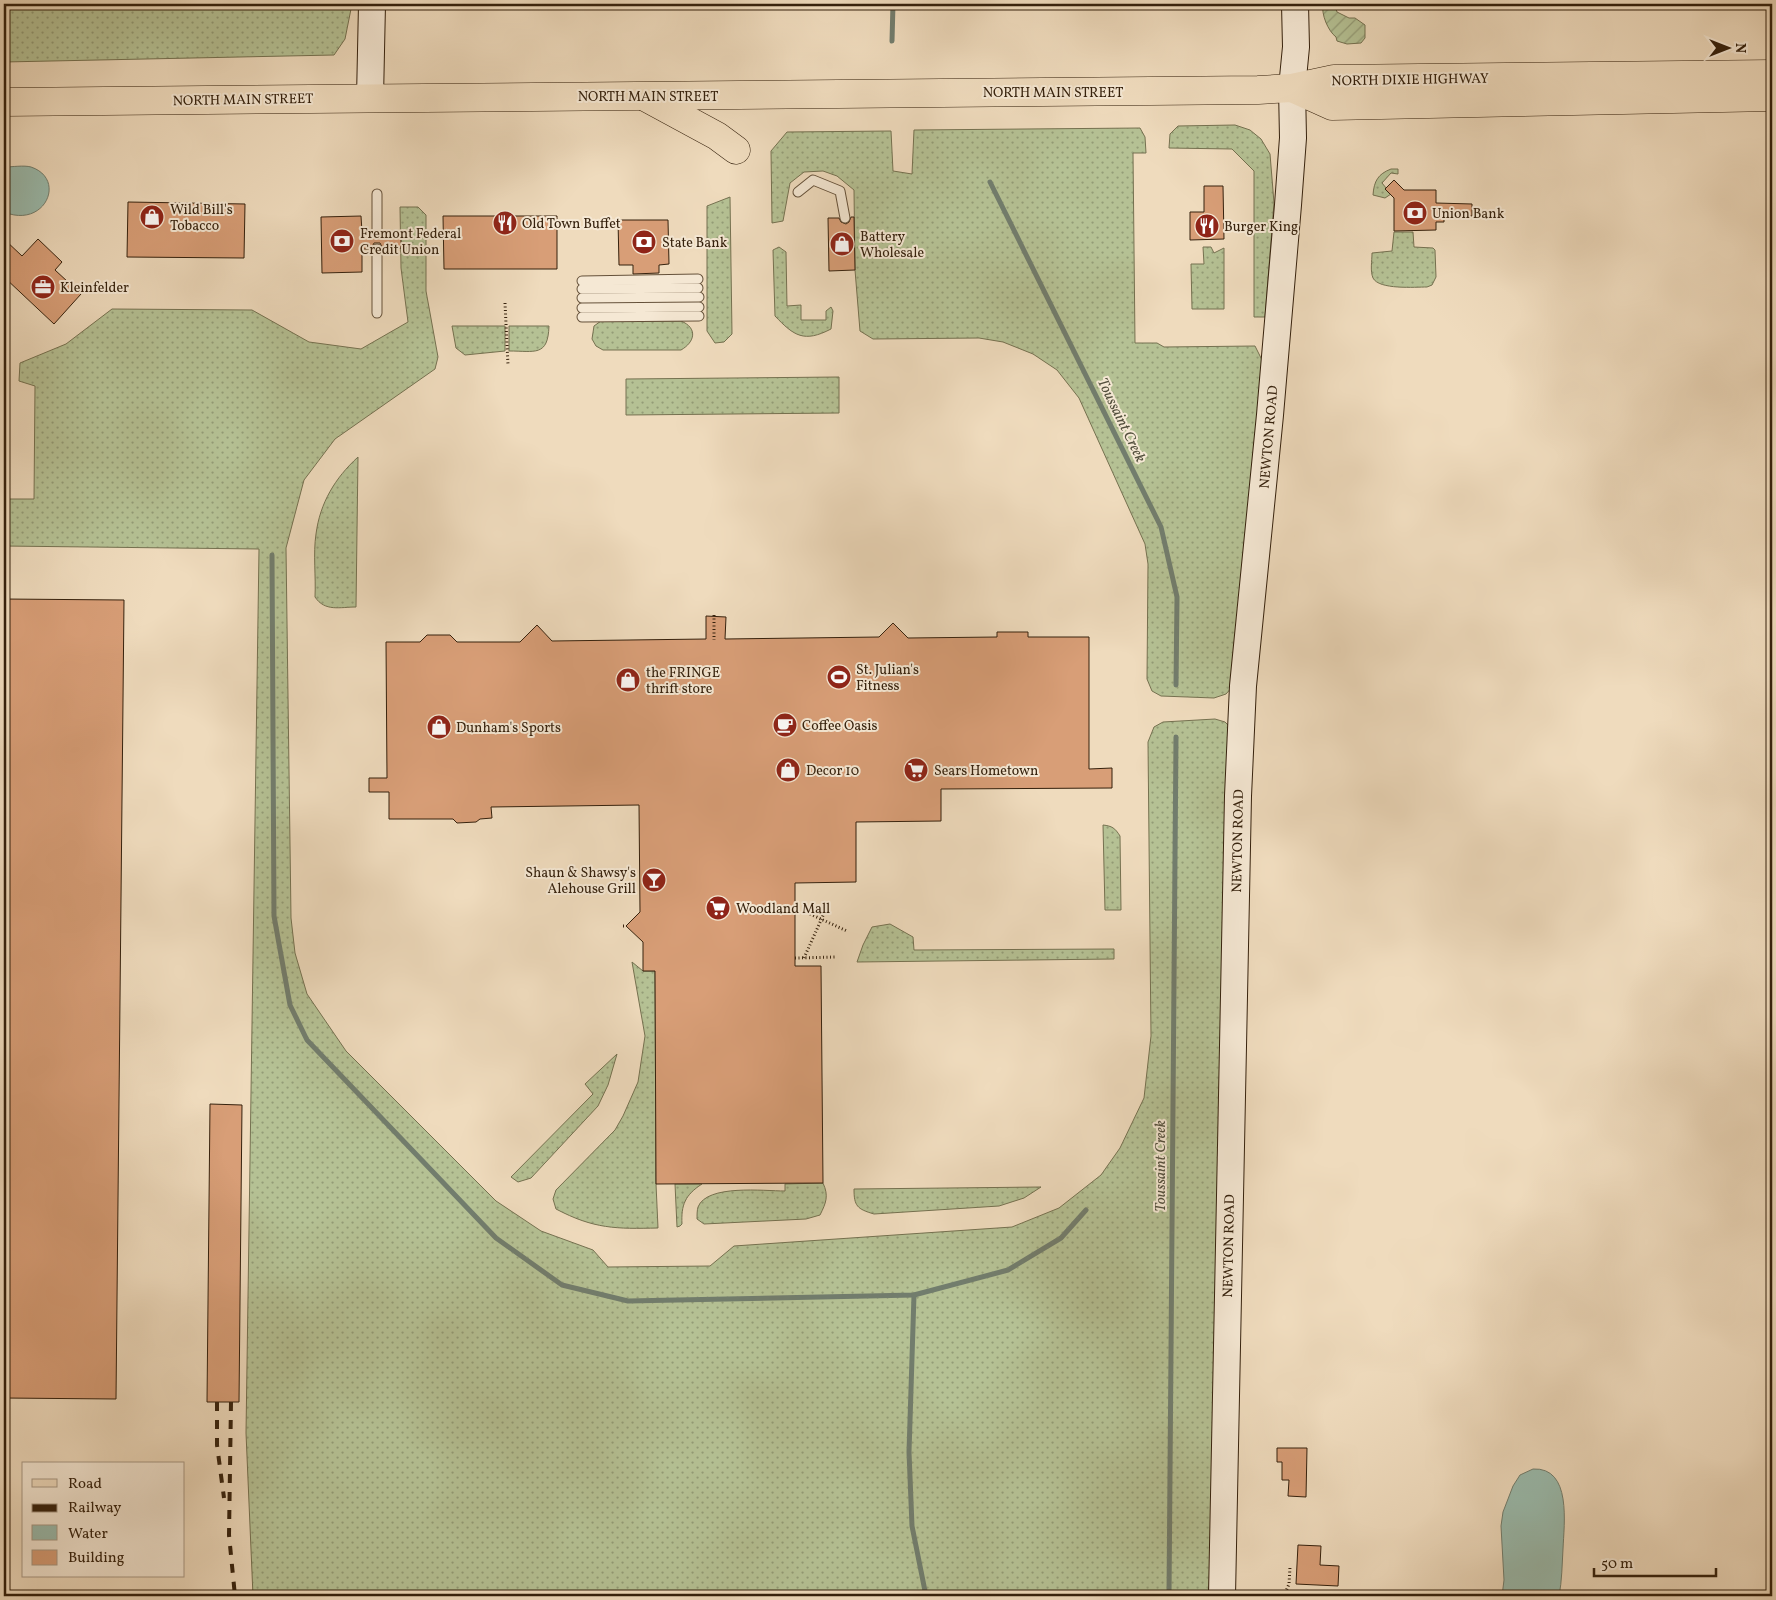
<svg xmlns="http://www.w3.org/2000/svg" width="1776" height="1600" viewBox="0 0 1776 1600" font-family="Vollkorn,serif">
<defs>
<pattern id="grass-dots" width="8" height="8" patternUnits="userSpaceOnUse" patternTransform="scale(1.25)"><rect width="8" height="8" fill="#b5c194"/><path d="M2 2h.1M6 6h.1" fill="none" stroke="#949c77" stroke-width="1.8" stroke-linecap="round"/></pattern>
<pattern id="garden-furrows" width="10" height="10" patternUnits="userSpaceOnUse" patternTransform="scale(1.25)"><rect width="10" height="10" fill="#b5c194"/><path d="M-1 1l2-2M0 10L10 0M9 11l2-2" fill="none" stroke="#949c77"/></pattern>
</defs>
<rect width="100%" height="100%" fill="#efdbbd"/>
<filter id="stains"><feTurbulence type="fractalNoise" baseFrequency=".004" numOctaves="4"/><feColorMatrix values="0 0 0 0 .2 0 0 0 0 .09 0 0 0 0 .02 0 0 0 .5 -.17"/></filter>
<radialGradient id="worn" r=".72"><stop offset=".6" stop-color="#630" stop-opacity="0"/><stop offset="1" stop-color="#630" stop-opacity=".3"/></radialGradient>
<g fill="url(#grass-dots)" stroke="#757150">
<polygon points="4,4 352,4 345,39 334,55 4,62"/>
<polygon points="1235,125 1250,130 1261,139 1270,154 1274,203 1265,317 1254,317 1254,171 1232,149 1169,148 1170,134 1178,126"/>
<polygon points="1140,128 1145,137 1146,153 1133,153 1135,343 1157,343 1164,347 1255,346 1262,360 1234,685 1226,694 1214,698 1161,696 1152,691 1147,679 1148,564 1145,544 1079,398 1057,370 1033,354 1003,342 979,338 873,339 860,331 855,270 854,190 837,176 823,171 804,172 790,183 783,221 772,223 771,151 787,132 891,131 893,171 912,174 914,130"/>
<path d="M1391,169h7v5l-7,-1 -9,10 9,11 -6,4 -12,-3c1,-14 5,-21 18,-26z"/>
<polygon points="730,197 732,334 724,342 715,343 707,331 707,206"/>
<polygon points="400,207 418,207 426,215 426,291 438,357 435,369 335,439 304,480 286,548 291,918 295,953 307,994 346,1051 496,1201 541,1231 593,1250 608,1267 710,1266 734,1246 1012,1227 1059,1208 1101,1175 1120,1148 1144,1098 1151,1036 1148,742 1154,727 1163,722 1215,719 1225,722 1231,728 1217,1596 253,1596 246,1433 259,549 4,546 4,499 34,499 35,386 19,381 20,363 66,344 112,309 252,310 309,342 361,349 408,322 401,268"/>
<path d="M1394,232h19l1,15 19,1 2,2 1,27 -4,8 -5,2c-12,0 -48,3 -54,-9 -3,-7 -1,-17 -1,-25l20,-2z"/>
<path d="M779,247l7,5 1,54 14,-1v15h25v-9l5,-4 2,4 -2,18c-27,14 -37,7 -56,-13l-2,-66z"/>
<polygon points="1203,247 1211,247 1214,253 1224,248 1224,309 1192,309 1191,264 1204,264"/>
<path d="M601,321h80c17,7 14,21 0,29h-78l-7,-4 -4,-7 2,-13z"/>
<polygon points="452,326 505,326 505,351 465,355 456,348"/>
<path d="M509,326h40c-1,31 -14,25 -40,25z"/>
<polygon points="839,377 839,413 626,415 626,379"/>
<path d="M358,457l-2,150c-16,0 -31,5 -41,-10 1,-21 -2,-43 1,-63 4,-31 19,-56 42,-77z"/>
<path d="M1103,825c9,1 12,3 17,11l1,74h-16z"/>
<polygon points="890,924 913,937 914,950 1114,949 1114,959 857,962 863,945 872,927"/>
<path d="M632,962l11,9h12l1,213 2,44c-42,1 -64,1 -102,-19l-3,-10 3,-9 59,-60 8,-14 15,-34 7,-46z"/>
<polygon points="617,1054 608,1085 598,1106 531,1178 518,1182 511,1177 593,1094 585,1084"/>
<path d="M823,1183c6,13 3,20 -3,32l-14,4 -102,5 -7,-5c0,-3 0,-9 1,-12 9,-23 66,-16 87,-16v-7z"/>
<path d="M675,1184h27c-17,11 -21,21 -20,40l-2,2 -3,1z"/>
<path d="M1041,1187l-17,11 -25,8 -125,8c-17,-5 -20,-8 -20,-25z"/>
</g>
<path fill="url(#garden-furrows)" stroke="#757150" d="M1323,4h11l3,8 12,6h6l10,7v13l-4,5 -14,1 -10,-3 -1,-4c-8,-6 -15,-23 -13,-33z"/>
<g fill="#9abbad" stroke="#727d6d">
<path d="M4,167c8,0 20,-2 27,0 36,12 14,62 -27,45z"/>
<path d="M1533,1469c39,-2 31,55 30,80 -1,16 -1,32 -4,47h-57l2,-16 -3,-54 2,-14 10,-26 7,-11z"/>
</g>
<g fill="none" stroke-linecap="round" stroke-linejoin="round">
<g stroke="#727d6d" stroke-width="5">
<polyline points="892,41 893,4"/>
<polyline points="990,182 1161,527 1177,597 1176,685"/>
<polyline points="272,555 274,916 290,1005 307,1040 496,1238 562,1285 628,1301 914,1295 1008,1270 1061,1238 1086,1210"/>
<polyline points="914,1295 909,1452 912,1526 926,1596"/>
<polyline points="1169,1596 1176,737"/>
</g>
</g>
<g fill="#d89e77" stroke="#35210d">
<polygon points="1394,180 1404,190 1436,190 1436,203 1472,204 1472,216 1444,216 1444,222 1436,222 1436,230 1394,231 1394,198 1385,189"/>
<polygon points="1204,186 1223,186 1224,239 1190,240 1190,212 1204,212"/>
<polygon points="128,202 245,204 244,258 127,257"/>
<polygon points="361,216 362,232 371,232 374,238 381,237 383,232 401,232 401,248 383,249 380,243 374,243 371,249 362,249 362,272 322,273 321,217"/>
<polygon points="443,216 557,216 557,269 444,269"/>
<polygon points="851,217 854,217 855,270 829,271 828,218 839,218 841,222 846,224 849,222"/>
<polygon points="618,220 668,220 669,264 659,265 659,273 633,274 633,265 619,265"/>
<polygon points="4,239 22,256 38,239 62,262 55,270 81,294 54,324 4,277"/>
<polygon points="4,599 124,600 116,1399 4,1398"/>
<polygon points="706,616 726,617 725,639 879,637 893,623 908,638 997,637 997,632 1028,632 1028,637 1089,637 1089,769 1112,768 1112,788 941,789 941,821 856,822 856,882 795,883 795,966 821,966 823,1183 656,1184 655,971 643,971 643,942 626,926 640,912 639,805 491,807 492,818 480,819 476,822 457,823 453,819 389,819 389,792 369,792 369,778 387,778 386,642 420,642 427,635 450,635 457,642 520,642 537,625 552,641 706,639"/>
<polygon points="210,1104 242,1105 239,1402 207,1402"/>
<polygon points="1277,1448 1307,1448 1306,1497 1288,1496 1289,1480 1282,1480 1282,1462 1277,1462"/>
<polygon points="1298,1545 1321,1546 1320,1565 1339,1566 1338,1586 1296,1584"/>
</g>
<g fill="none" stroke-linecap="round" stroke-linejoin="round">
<defs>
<g id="lane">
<polyline points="798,192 813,180 840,191 845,218"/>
<polyline points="377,232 377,194"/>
<polyline points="377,249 377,313"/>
<polyline points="582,281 698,279"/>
<polyline points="582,289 698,288"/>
<polyline points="582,298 699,297"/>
<polyline points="582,308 699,307"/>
<polyline points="582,317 699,316"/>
</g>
<g id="secondary">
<polyline points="370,98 372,4"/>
<polyline points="1222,1596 1238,796 1243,686 1270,415 1288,205 1293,138 1292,88 1296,47 1295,4"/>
</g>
<g id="primary">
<polyline points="1292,88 1332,106 1772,97"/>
<polyline points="645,97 717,136 736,150"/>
<polyline points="4,102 1258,90 1292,88 1334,79 1772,74"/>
</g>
</defs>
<use href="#lane" stroke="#645039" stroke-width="11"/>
<use href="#secondary" stroke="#35210d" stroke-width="28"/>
<use href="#primary" stroke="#35210d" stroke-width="29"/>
<g stroke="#35210d" stroke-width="3" stroke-dasharray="1 2.5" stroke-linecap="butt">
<polyline points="4,303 6,305 7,366"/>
<polyline points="505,303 508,365"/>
<polyline points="714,615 714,640"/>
<polyline points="810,914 847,931"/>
<polyline points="623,926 626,926"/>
<polyline points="795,958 836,957"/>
<polyline points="804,958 826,909"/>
<polyline points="1284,1596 1289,1584 1290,1567"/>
</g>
<use href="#lane" stroke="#f5e8d4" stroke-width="9"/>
<use href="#secondary" stroke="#f5e8d4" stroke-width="26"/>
<use href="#primary" stroke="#efdbbd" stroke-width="28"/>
<g stroke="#35210d" stroke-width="4" stroke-dasharray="9 9" stroke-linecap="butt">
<polyline points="217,1402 217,1445 224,1498"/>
<polyline points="231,1402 229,1535 235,1596"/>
</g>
</g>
<defs>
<symbol id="bank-disc" viewBox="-11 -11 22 22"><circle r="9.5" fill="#8f2418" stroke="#f5e8d4"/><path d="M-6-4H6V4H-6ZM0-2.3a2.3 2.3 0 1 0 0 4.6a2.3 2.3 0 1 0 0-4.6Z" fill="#fff"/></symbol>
<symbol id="shop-disc" viewBox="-11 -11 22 22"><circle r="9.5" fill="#8f2418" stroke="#f5e8d4"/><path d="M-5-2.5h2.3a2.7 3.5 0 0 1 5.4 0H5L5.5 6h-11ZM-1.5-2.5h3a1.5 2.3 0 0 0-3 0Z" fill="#fff"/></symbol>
<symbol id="restaurant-disc" viewBox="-11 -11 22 22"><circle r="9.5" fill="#8f2418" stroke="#f5e8d4"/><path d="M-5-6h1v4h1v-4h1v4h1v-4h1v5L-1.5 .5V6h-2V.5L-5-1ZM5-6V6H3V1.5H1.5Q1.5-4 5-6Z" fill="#fff"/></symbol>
<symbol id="office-disc" viewBox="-11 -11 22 22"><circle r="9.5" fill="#8f2418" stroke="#f5e8d4"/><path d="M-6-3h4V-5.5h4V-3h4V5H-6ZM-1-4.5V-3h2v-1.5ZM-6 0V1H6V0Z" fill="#fff"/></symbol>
<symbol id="stadium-disc" viewBox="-11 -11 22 22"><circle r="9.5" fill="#8f2418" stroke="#f5e8d4"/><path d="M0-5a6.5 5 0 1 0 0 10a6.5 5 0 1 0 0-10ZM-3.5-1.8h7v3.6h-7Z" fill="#fff"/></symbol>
<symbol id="cafe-disc" viewBox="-11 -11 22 22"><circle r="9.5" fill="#8f2418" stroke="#f5e8d4"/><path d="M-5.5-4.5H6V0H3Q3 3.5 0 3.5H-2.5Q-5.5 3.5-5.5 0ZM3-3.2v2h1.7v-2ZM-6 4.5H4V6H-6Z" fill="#fff"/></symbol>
<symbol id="supermarket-disc" viewBox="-11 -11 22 22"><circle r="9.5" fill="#8f2418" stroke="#f5e8d4"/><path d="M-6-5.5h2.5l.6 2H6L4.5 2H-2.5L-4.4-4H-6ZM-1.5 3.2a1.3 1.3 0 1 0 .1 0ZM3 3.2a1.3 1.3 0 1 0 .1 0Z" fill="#fff"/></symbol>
<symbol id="bar-disc" viewBox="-11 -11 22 22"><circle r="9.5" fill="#8f2418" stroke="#f5e8d4"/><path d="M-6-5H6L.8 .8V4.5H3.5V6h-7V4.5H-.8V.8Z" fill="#fff"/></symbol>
</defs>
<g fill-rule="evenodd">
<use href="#bank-disc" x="1401" y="199" width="28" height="28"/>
<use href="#shop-disc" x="138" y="203" width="28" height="28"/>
<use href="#restaurant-disc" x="491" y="209" width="28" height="28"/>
<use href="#restaurant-disc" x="1193" y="212" width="28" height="28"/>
<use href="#bank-disc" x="328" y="227" width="28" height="28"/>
<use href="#bank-disc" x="630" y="228" width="28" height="28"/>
<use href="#shop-disc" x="828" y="230" width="28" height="28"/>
<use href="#office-disc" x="29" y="273" width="28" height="28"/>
<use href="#stadium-disc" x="825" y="663" width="28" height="28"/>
<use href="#shop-disc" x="614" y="666" width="28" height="28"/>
<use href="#cafe-disc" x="771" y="711" width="28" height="28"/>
<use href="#shop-disc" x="425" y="713" width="28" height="28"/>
<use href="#shop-disc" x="774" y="756" width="28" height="28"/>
<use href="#supermarket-disc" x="902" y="756" width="28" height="28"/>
<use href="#bar-disc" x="640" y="866" width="28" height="28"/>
<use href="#supermarket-disc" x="704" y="894" width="28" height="28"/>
</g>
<g text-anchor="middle" stroke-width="4" stroke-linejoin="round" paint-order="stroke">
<g font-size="14" fill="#35210d" stroke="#f5e8d4">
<text transform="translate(1410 79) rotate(-1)" y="5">NORTH DIXIE HIGHWAY</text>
<text x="1053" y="97">NORTH MAIN STREET</text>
<text x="648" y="101">NORTH MAIN STREET</text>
<text transform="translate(243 99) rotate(-1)" y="5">NORTH MAIN STREET</text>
<text transform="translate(1268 437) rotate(-85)" y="5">NEWTON ROAD</text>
<text transform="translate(1237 841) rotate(-89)" y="5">NEWTON ROAD</text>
<text transform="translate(1228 1246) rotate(-89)" y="5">NEWTON ROAD</text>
</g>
<g font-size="14" fill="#35210d" stroke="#f5e8d4" text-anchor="start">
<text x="170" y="214">Wild Bill's<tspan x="170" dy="16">Tobacco</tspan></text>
<text x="1432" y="218">Union Bank</text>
<text x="522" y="228">Old Town Buffet</text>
<text x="1224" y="231">Burger King</text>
<text x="360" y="238">Fremont Federal<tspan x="360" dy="16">Credit Union</tspan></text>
<text x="860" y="241">Battery<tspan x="860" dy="16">Wholesale</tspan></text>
<text x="662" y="247">State Bank</text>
<text x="60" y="292">Kleinfelder</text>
<text x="856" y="674">St. Julian's<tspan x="856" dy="16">Fitness</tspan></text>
<text x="646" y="677">the FRINGE<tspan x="646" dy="16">thrift store</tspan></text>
<text x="802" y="730">Coffee Oasis</text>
<text x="456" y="732">Dunham's Sports</text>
<text x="806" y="775">Decor 10</text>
<text x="934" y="775">Sears Hometown</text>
<text x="636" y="877" text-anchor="end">Shaun &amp; Shawsy's<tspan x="636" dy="16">Alehouse Grill</tspan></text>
<text x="736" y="913">Woodland Mall</text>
</g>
<g font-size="15" font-style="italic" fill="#534f3d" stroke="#f5e8d4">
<text transform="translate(1122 420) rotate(64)" y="5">Toussaint Creek</text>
<text transform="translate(1160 1166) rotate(-90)" y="5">Toussaint Creek</text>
</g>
</g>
<rect width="1776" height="1600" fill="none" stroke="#efdbbd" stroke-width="20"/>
<rect x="5" y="5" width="1766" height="1590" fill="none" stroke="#35210d" stroke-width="2.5"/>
<rect x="10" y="10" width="1756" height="1580" fill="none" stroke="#35210d"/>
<rect x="22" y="1462" width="162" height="115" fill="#f5e8d4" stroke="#a89884"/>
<rect x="32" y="1479" width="25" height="8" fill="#efdbbd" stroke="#a89884"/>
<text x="68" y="1488" font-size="15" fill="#35210d">Road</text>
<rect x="32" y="1504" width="25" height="8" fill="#35210d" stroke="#a89884"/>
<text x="68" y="1512" font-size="15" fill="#35210d">Railway</text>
<rect x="32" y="1525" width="25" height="15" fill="#9abbad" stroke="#a89884"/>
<text x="68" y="1538" font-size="15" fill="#35210d">Water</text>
<rect x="32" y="1550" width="25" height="15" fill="#d89e77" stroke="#a89884"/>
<text x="68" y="1562" font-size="15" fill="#35210d">Building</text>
<g transform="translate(1728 48) rotate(90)" stroke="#f5e8d4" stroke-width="4" paint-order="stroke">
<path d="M0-4L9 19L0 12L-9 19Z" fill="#35210d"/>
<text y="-8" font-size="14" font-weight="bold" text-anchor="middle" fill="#35210d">N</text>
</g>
<path d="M1594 1568v8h122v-8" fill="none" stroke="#35210d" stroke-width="2.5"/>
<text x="1601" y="1568" font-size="15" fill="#35210d" stroke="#f5e8d4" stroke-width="4" paint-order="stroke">50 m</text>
<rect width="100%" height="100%" filter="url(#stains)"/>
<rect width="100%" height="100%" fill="url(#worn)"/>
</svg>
